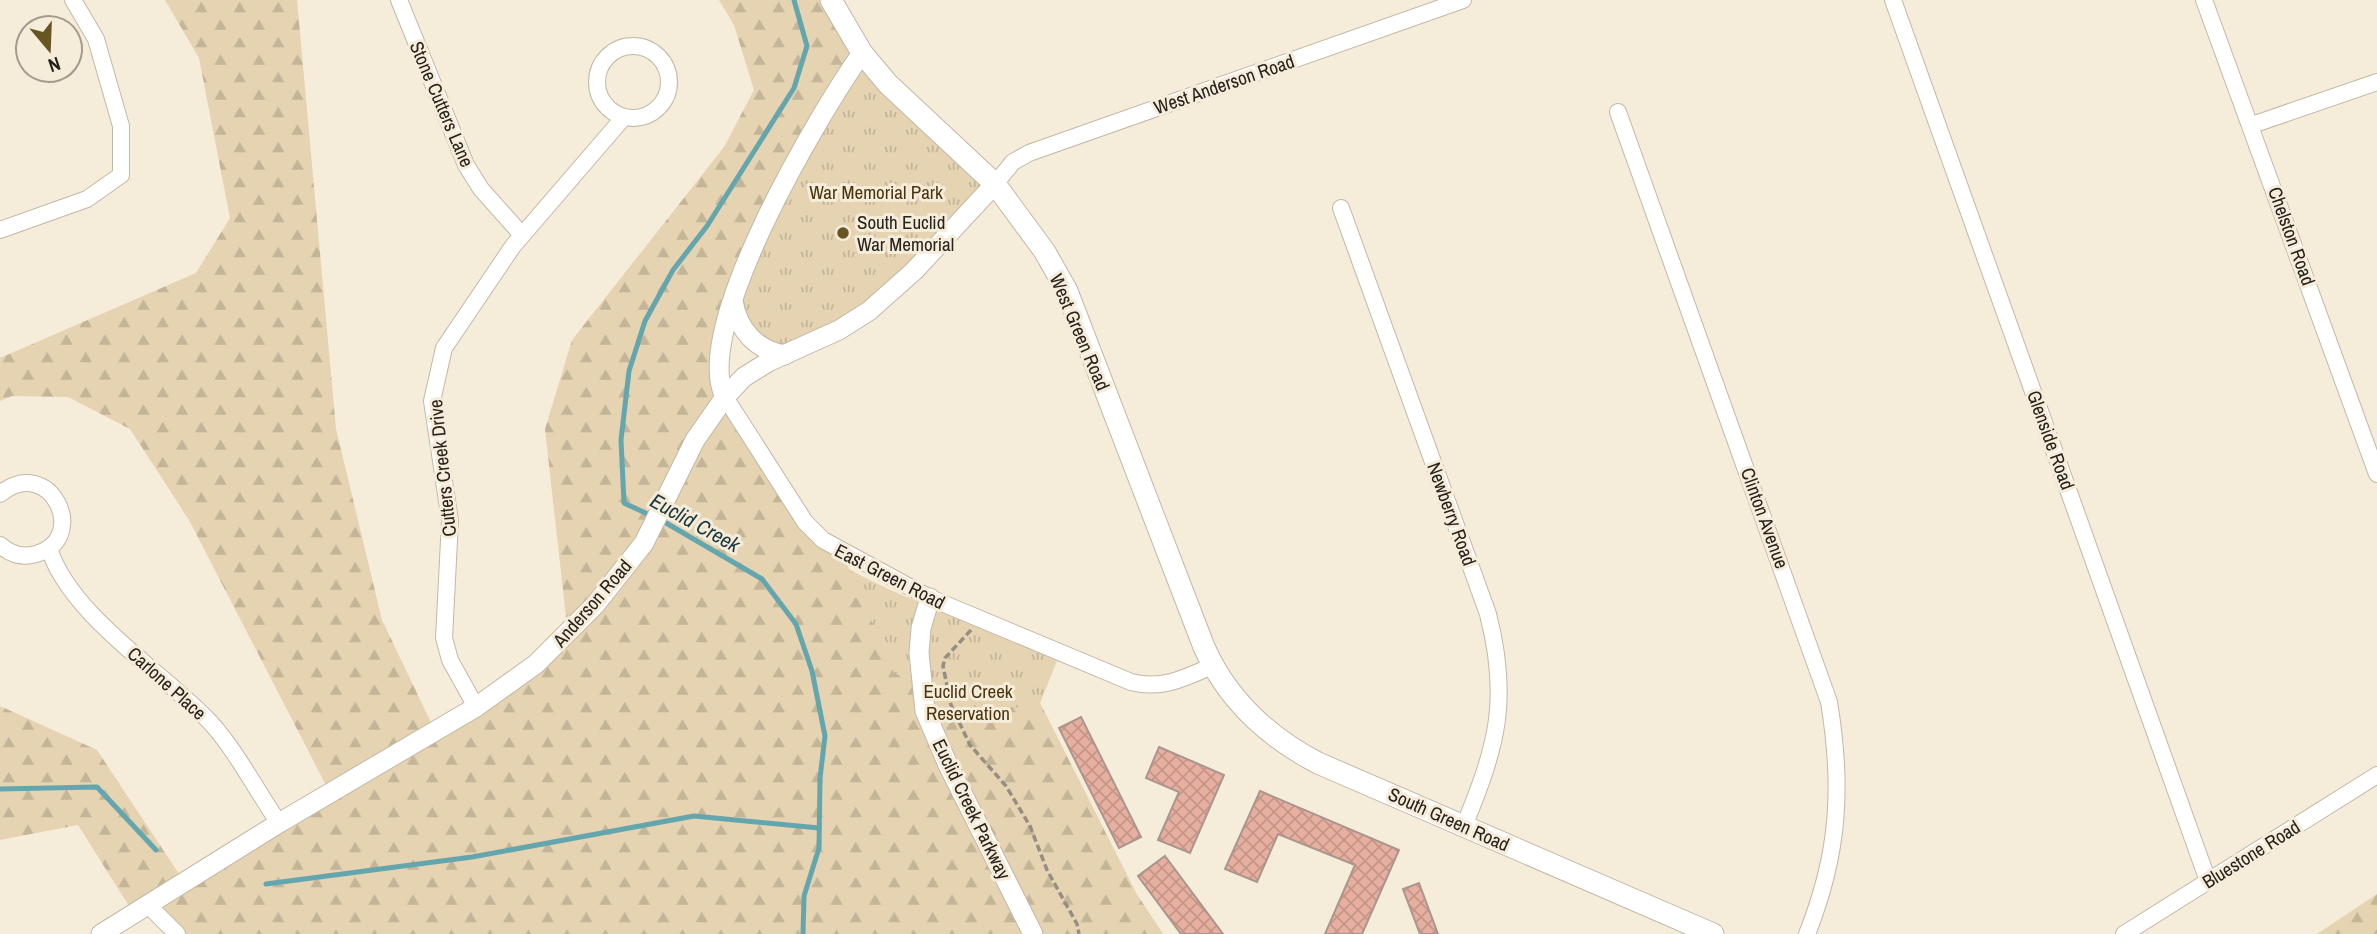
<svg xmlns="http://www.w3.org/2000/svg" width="2377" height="934" viewBox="0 0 2377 934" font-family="'Archivo Narrow',sans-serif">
<defs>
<pattern id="grass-tufts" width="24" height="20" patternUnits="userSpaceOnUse" patternTransform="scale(1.75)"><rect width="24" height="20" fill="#e5d3b2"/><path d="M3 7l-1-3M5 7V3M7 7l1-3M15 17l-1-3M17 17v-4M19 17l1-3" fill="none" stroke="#c4b598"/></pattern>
<pattern id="forest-firs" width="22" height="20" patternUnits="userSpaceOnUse" patternTransform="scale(1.75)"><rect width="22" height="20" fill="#e5d3b2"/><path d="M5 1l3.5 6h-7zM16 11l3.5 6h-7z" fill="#c4b598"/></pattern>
<pattern id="building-cross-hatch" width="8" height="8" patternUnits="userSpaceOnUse" patternTransform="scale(1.75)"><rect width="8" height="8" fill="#e6af9f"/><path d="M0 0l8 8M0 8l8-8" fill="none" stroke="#c59688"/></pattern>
</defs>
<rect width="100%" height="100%" fill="#f6ecda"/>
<g fill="url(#grass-tufts)">
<polygon points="862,53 995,184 897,288 785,355 735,312 749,254"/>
<polygon points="832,561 888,589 1057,661 1040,703 1136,893 1163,934 1001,934"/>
</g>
<g fill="url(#forest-firs)">
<polygon points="165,0 297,0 336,429 382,620 435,731 568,635 545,429 572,340 724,147 754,90 734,25 719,0 831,0 862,53 749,254 718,377 776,478 842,553 894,673 981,714 1040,703 1136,893 1163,934 177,934 148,905 134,914 78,825 0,840 0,706 97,750 185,883 330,793 189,520 130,429 68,397 12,396 0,401 0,358 196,273 230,218 199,58"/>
<polygon points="2377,894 2377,934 2317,934"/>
</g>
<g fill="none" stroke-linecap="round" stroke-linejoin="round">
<g stroke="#64a6ae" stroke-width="5">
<polyline points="652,516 624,503 621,440 629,371 645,321 673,270 707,226 794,88 807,46 794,0"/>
<polyline points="661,520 762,579 796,624 812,671 825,736 820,778 819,848 804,896 803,934"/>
<polyline points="0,789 97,787 156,850"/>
<polyline points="266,884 472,857 694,816 819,828"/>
</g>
</g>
<g fill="url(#building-cross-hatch)" stroke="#aa958f" stroke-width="2">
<polygon points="1081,717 1141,837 1119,848 1059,728"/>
<polygon points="1159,747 1224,775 1190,853 1158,840 1179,792 1146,778"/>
<polygon points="1260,791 1399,850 1362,934 1325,934 1355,865 1278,834 1257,882 1225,869"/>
<polygon points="1165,856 1223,934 1181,934 1138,876"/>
<polygon points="1419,883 1438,934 1420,934 1403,889"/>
</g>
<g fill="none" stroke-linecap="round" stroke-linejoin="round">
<defs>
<g id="minor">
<polyline points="399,0 466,165 481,189 522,235"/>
<polyline points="1893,0 2208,881"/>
<polyline points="2204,0 2377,474"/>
<circle cx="633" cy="82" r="36"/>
<path d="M1618,112l211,590c14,85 10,152 -22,232"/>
<polyline points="2252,125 2377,82"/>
<polyline points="995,184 1013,162 1029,153 1463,0"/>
<path d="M1341,208l147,406c22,86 9,132 -24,212"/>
<polyline points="0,230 87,199 121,175 121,126 96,39 73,0"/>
<path d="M725,397l80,125 18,18 107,58 201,84c31,8 54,-4 81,-16"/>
<path d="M0,494c50,-41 91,45 36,60 -14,4 -26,0 -36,-9"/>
<path d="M49,548c20,66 113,124 160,173 25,26 49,72 70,102"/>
<polyline points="476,707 450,660 444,638 450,521 432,401 444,348 513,246 624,117"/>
<polyline points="148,905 177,934"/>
<polyline points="2124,934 2377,775"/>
</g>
<g id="tertiary">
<path d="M733,301c5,29 23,49 52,54"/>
<path d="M725,397c-35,-67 95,-285 137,-344"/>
<polyline points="930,598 921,628 919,653 925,711 948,765 1033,934"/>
<polyline points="101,934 279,823 476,707 536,664 595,605 644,543 695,440 725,397 744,377 768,362 839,330 869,311 914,271 995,184"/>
</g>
<path id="secondary" d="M831,0l31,53 26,31 107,100 50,68 22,39 137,356c23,52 64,90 114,116l395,171"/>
</defs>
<use href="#minor" stroke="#c2b8a6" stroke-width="18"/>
<use href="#tertiary" stroke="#c2b8a6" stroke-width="21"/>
<use href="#secondary" stroke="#c2b8a6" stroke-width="23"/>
<polyline stroke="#968e82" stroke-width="3.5" stroke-dasharray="7 3.5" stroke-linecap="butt" points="971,630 945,658 943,666 951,705 970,745 1006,786 1030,826 1047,870 1077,924 1079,934"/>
<use href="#minor" stroke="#fff" stroke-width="16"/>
<use href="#tertiary" stroke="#fff" stroke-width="19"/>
<use href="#secondary" stroke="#fff" stroke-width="21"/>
</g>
<circle fill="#675523" stroke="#f6ecda" stroke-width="2.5" cx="843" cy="233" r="7"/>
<g text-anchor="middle" stroke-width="6" stroke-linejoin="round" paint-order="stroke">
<g font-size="19" fill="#26221c" stroke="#f6ecda">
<text transform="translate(1224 84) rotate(-19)" y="7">West Anderson Road</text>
<text transform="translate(442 104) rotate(67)" y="7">Stone Cutters Lane</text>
<text transform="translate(2292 236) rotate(70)" y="7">Chelston Road</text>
<text transform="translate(1080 332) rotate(67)" y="7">West Green Road</text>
<text transform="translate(2051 440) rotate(70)" y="7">Glenside Road</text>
<text transform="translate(442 468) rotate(-96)" y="7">Cutters Creek Drive</text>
<text transform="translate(1452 514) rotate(70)" y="7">Newberry Road</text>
<text transform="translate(1765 518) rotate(70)" y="7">Clinton Avenue</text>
<text transform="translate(890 576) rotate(27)" y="7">East Green Road</text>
<text transform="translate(592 603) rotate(-49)" y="7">Anderson Road</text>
<text transform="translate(167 683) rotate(42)" y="7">Carlone Place</text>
<text transform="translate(972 809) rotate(64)" y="7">Euclid Creek Parkway</text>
<text transform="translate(1449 819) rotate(24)" y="7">South Green Road</text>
<text transform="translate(2251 854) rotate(-32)" y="7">Bluestone Road</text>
</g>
<g font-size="19" fill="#48350f" stroke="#f6ecda">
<text x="876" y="199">War Memorial Park</text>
<text x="968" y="698">Euclid Creek<tspan x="968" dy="22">Reservation</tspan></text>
</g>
<g font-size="19" fill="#26221c" stroke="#f6ecda" text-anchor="start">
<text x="857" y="229">South Euclid<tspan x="857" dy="22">War Memorial</tspan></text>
</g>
<g font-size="21" font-style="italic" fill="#17393d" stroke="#f6ecda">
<text transform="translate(695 523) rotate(29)" y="7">Euclid Creek</text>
</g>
</g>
<g transform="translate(49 49) rotate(161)"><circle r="33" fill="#f6ecda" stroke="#a39b8e" stroke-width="2"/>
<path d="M0-5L12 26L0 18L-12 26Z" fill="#675523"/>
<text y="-10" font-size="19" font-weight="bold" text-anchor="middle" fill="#26221c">N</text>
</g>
</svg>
